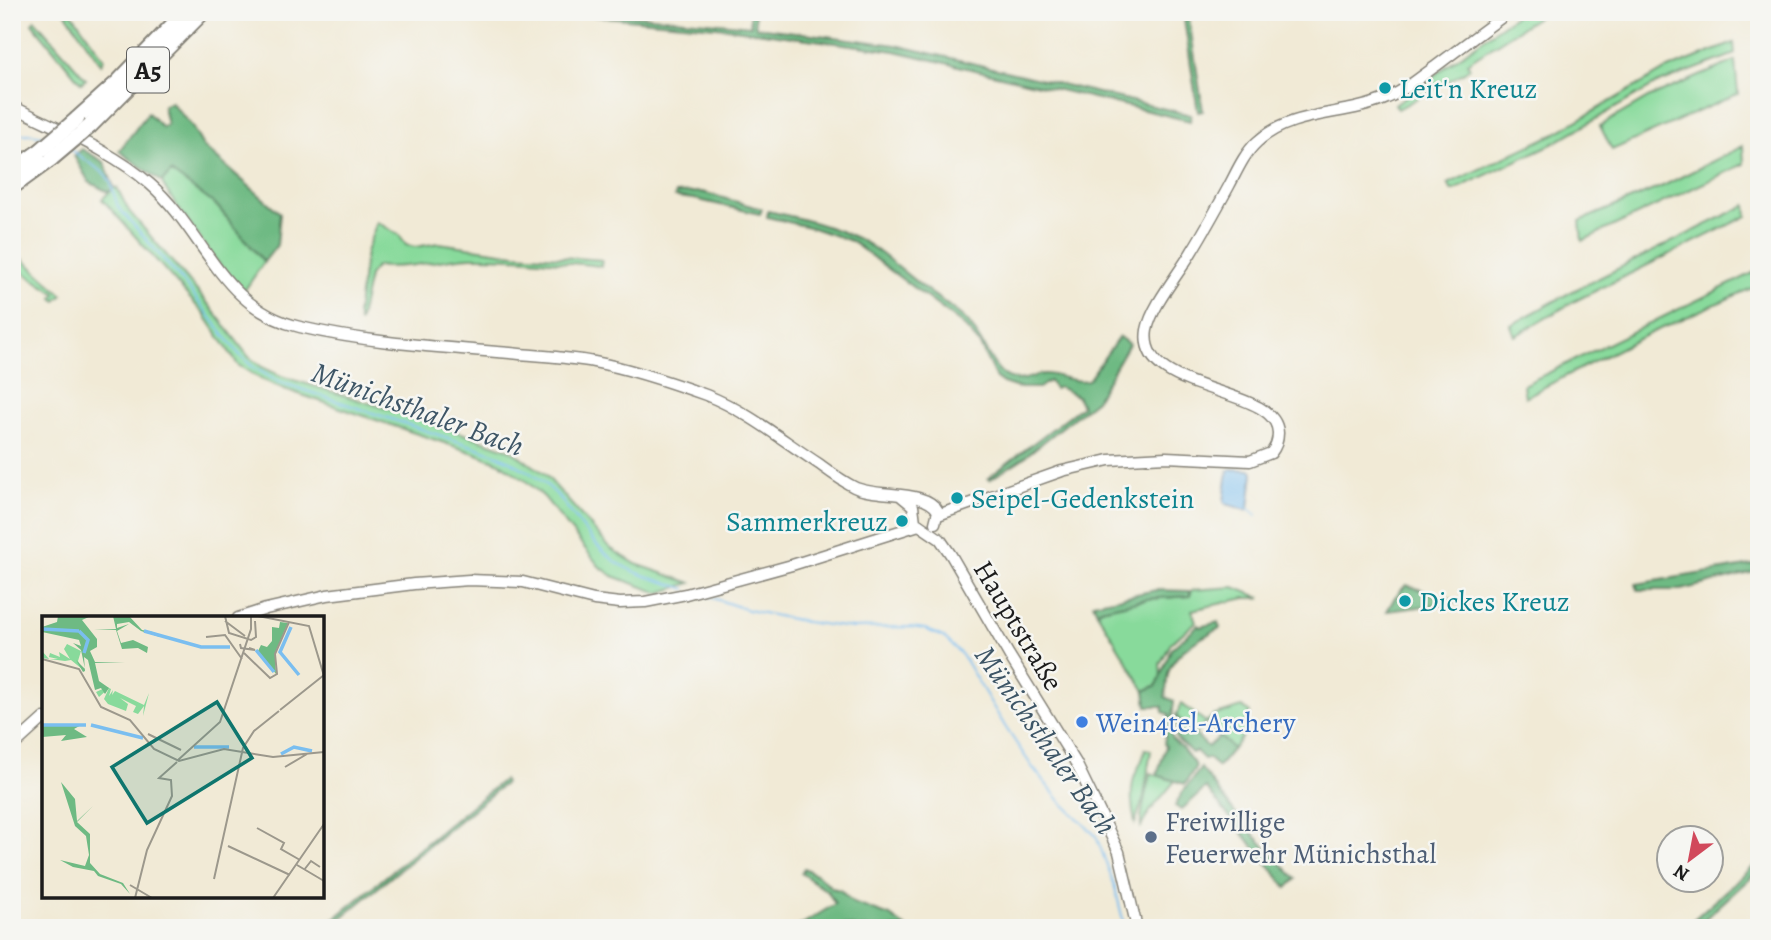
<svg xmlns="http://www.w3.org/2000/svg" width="1771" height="940" viewBox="0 0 1771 940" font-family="Alegreya,serif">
<rect width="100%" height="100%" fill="#f6f6f2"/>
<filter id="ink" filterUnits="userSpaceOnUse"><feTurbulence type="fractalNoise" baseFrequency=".0143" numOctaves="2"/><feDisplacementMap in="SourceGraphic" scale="14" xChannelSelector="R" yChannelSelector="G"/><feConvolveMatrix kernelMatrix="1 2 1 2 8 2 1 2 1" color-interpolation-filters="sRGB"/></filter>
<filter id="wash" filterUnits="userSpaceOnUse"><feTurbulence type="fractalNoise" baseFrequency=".00686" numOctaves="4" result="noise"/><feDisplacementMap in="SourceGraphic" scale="28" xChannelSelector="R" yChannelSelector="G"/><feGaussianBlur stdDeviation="1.57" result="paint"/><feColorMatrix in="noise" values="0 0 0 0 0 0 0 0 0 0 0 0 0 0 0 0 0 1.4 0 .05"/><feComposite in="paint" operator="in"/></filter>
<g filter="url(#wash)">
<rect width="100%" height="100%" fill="#f1ead6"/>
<g fill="#88da9b" stroke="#527b5c" stroke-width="2">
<polygon points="65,12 71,12 104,59 101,64"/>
<polygon points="1520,12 1545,12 1467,63 1470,68 1463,73 1398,109 1395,104"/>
<polygon points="35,20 86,79 81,83 32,23"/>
<polygon points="1734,43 1735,54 1657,84 1552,144 1452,191 1448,184 1554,134 1665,70"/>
<polygon points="1735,61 1738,94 1612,150 1600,126 1648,98"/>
<polygon points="1743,146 1744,164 1582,241 1580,221 1665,185"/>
<path d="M171,171l46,35 47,56 -19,28c-5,-3 -9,-7 -13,-10 -9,-9 -69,-91 -70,-98z"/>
<polygon points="114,188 117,188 129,211 209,305 249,357 262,367 281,376 424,420 510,450 544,473 610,548 636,564 691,583 659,593 613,576 599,566 544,497 526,481 500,463 477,454 287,390 261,379 238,365 204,314 102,199"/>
<polygon points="1746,205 1747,216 1575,301 1515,336 1511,325 1571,292"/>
<path d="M377,222l22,13 7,10 9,2 24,-4 76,11 87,6 -1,6c-43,-4 -88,-10 -131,-9 -32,2 -62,13 -93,9l-8,10 -10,47 -2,-9 9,-62z"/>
<polygon points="12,249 17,254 63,295 56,301 53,298 56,294 12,265"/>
<polygon points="1757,271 1759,285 1644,336 1525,397 1523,385"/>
<polygon points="1234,587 1261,598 1245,598 1192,610 1196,622 1171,643 1160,664 1161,677 1157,685 1145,691 1097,612 1101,609 1147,599 1190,596 1192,590"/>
<polygon points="1181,704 1206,722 1213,716 1242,707 1250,713 1242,737 1233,749 1206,722 1195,734 1176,716"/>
<path d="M1145,749l6,1 -7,46 -9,27c-3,-14 -5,-27 -2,-41 2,-12 11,-20 12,-33z"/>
<path d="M1150,773l25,8 -25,30 -9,16c-2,-10 7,-41 9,-54z"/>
</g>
<g fill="#6eba83" stroke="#456b50" stroke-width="2">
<polygon points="549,12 597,12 751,26 749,12 754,12 756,27 896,45 1191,115 1190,121 895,51 727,28"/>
<polygon points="1183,12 1188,12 1203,111 1198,112"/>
<polygon points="171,102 191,125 203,146 280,213 277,245 264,262 217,206 171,172 162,182 119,151 148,113 162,127 167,125 163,106"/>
<polygon points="82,149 104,162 114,188 108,192 89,182 74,156"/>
<polygon points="702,192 762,209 760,214 694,199 675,197 676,193"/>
<path d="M768,211c28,6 56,13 82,24 25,10 48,33 69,49 15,12 33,23 47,36 14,14 26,49 40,56 17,10 26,-3 40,-2 16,1 26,9 42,6l31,-43 10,7 -33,56 -74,59 -33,21 -1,-2 94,-72 -5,-10 -18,-9 -4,2 -6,-8 -10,7h-21l-15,-5 -7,-5 -17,-35 -17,-19 -111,-83 -38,-13 -46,-11z"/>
<polygon points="1759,564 1759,571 1681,590 1638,590 1636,584"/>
<polygon points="1406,585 1460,602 1387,611 1395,597"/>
<polygon points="1156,590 1190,591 1190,596 1147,599 1101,609 1097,612 1093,603"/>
<path d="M1219,622l1,6c-17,9 -42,21 -50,40 -4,8 -3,21 -5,29l9,4 -3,27 1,11 10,9 14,18 -11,18 -28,-9 9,-29 -2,-2 5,-30 -6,-2v-6h-16l-2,-15 12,-6 14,-36 27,-24 1,2z"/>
<polygon points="1176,716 1208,747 1220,736 1233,749 1218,767 1208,758 1204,759 1196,751 1192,753 1176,738"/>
<polygon points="1201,768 1241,821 1296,879 1287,888 1206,788 1181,810 1175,806 1182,793"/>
<polygon points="503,780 505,783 329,928 323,928"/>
<polygon points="1759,861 1759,870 1695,928 1684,928"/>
<polygon points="804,868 819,876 832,888 840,890 853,903 890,916 907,928 860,928 840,925 833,928 796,928 835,904 828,892 801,873"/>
</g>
<polygon fill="#7abef0" stroke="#4b6d86" stroke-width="2" points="1231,469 1252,470 1253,473 1249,508 1246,510 1226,504 1224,501 1228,471"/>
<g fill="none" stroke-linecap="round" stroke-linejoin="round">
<g stroke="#7abef0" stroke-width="2">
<polyline points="12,134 31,134 47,137"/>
<path d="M70,149l34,24 6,8 8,26 67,77 53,69 15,14 24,14 216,72c24,11 46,23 64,42 19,22 34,49 58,66 20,14 47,20 71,28"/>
<polyline points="1247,507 1257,515"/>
<polyline points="701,594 748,610 806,622 852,628 910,627 925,629 945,638 962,655 1006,728 1033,768 1060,801 1096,836 1114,884 1125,928"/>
</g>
</g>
</g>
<g filter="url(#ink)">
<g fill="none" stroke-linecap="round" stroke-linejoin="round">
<defs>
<g id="tertiary">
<path d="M12,106c47,24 98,43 138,78 55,48 71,125 150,143 68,16 140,20 210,26 28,3 57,4 84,9 38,7 76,20 112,33 41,16 76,45 113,69 11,8 23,17 35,23 22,11 72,2 84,24l-3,12"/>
<polyline points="902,497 913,506 915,522 940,539 951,555 1009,655 1076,763 1119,852 1137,928"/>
<path d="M938,515l124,-44 47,-11 57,-3 84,4 21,-8c5,-6 7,-13 7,-20 -1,-49 -142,-37 -131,-103 5,-25 32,-56 45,-79 13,-21 25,-43 37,-65 8,-15 15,-32 28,-44 36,-33 88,-25 130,-44 18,-7 33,-21 49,-32 24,-18 48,-36 73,-54"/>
<polyline points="238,618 266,609 327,595 414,584 469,580 523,582 594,600 620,603 645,602 686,594 792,565 919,525"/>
<polyline points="12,747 44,718"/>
</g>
<g id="motorway">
<polyline points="77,119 117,83 185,12"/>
<polyline points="90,126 203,12"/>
<polyline points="12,171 40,151"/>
<polyline points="12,187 52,158"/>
</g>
</defs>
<use href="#tertiary" stroke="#868379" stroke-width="13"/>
<use href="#motorway" stroke="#868379" stroke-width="18"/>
<use href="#tertiary" stroke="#fff" stroke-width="10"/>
<use href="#motorway" stroke="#fff" stroke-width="14"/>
<defs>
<g id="motorway-bridge">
<polyline points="40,151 77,119"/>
<polyline points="52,158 90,126"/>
</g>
</defs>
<use href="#motorway-bridge" stroke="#868379" stroke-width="18" stroke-linecap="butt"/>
<use href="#motorway-bridge" stroke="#fff" stroke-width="14"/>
</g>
</g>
<g fill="#0f9aa8" stroke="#f6f6f2" stroke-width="2.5">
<circle cx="1385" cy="88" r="7"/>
<circle cx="957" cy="498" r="7"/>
<circle cx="902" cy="521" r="7"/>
<circle cx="1405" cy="601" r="7"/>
</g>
<circle fill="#3f7fe0" stroke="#f6f6f2" stroke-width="2.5" cx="1082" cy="722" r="7"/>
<circle fill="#5c6f8a" stroke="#f6f6f2" stroke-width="2.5" cx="1151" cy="837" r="7"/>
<g text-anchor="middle" stroke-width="5" stroke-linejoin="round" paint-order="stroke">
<rect fill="#f6f6f2" stroke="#5d5d5c" stroke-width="2" x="127" y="47.5" width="42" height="45" rx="5"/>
<g font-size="26" font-weight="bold" fill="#1c1c1c">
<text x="148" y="79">A5</text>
</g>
<g font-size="28" fill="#0d838f" stroke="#f6f6f2" text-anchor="start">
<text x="1399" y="98">Leit'n Kreuz</text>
<text x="971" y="508">Seipel-Gedenkstein</text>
<text x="888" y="531" text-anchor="end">Sammerkreuz</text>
<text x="1419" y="611">Dickes Kreuz</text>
</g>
<g font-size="28" fill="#1c1c1c" stroke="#f6f6f2">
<text transform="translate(1019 625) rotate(59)" y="10">Hauptstraße</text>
</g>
<g font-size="28" fill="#366cbe" stroke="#f6f6f2" text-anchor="start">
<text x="1096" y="732">Wein4tel-Archery</text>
</g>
<g font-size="28" fill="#4e5e75" stroke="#f6f6f2" text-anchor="start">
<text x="1165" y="831">Freiwillige<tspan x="1165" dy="32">Feuerwehr Münichsthal</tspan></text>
</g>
<g font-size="30" font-style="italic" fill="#3d5566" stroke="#f6f6f2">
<text transform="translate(418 409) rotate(20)" y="10">Münichsthaler Bach</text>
<text transform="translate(1046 740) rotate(55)" y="10">Münichsthaler Bach</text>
</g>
</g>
<g transform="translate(42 616)">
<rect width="282" height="282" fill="#f1ead6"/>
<path d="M25,28l14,7 -3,10 4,8 -11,-9 -6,1 -23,-3v-7l7,8h9l-9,-2 1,-4 10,4 -1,-5 11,7 -6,-10zM65,71l4,2 -2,7 4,-6 -1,5 3,-4 29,14 5,-12 -6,23 1,-10 -6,8 -5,-2 3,-6 -16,-8 8,6 -2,7 -18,-7 -4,-5 5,-11 -10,9 -3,-5z" fill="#88da9b"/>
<path d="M16,0h33l-9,4 15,19v8l-7,4 5,11h30l-30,1 4,18 10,7 -4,6 -4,-6 -6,2 -7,-30 -4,-3 1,14 -2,1 -7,-12 9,9 -4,-19 -8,-7 8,3 -2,-6 5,1 -42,-9v-5l15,-5zM71,0h16l13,14 11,2 7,5 -19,-6 -12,-9 -12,2v4l12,-4 -12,7 4,12 12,-3 15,7 -1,6 -9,-5 -16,1 -6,-19h-22l22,-1zM238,6l8,1 -13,30 1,21 -18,-23 3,-6 6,2 5,-6v-14l7,1zM41,108l-9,5 13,8 -26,4 -6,22 6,-22 5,-6 -24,2v-12zM19,166l14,17 2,22 16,-15 -16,16 13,12v29l10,11 23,9 7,11 -9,-10 -23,-8 -4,-5 -21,-4 -13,-7 25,6 4,-11 -3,-19 -11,-10z" fill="#6eba83"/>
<path fill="none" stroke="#7abef0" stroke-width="3.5" d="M249,11l-11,25 19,23M0,13l37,2M37,15l9,9 -4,13M102,15l57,16h29M214,34l18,22M0,109h44M49,109l52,13M152,131h35M239,138l13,-7 18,4"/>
<path fill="none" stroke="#9c988c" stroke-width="2" d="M183,0l4,17 22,7 5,-3 -1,-16M216,0l51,10 15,50M183,5l20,15M164,21l19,-2 17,24M198,28l1,4 14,2 -6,-2M202,37l26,25 7,-4 -2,-20 14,-32M0,43l37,10 22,38 29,13 24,29 25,12 45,-12 49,8 51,-5M238,94l44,-35M106,118l33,16M136,144l42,-38 31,-93v-13M243,151l22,-13M215,212l27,15 -3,6 19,11M186,230l62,29M255,249l27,16M262,254l7,-9 9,6M172,263l29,-131 11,-17 25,-20M88,269l22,13M93,282l12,-48 25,-54 -1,-16 -12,-2 18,-16M231,282l51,-74"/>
<path fill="#0f766e" fill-opacity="0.15" stroke="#0f766e" stroke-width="3.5" d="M175,86l35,56 -105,65 -35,-56z"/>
<rect width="282" height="282" fill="none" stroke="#1c1c1c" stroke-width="3.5"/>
</g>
<rect width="1771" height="940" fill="none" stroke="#f6f6f2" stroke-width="42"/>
<g transform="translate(1690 859) rotate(212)"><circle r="33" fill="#f6f6f2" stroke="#9f9f9c" stroke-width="2"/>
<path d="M0-5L12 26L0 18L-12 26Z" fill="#d1495b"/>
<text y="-10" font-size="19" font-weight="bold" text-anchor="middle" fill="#1c1c1c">N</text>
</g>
</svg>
